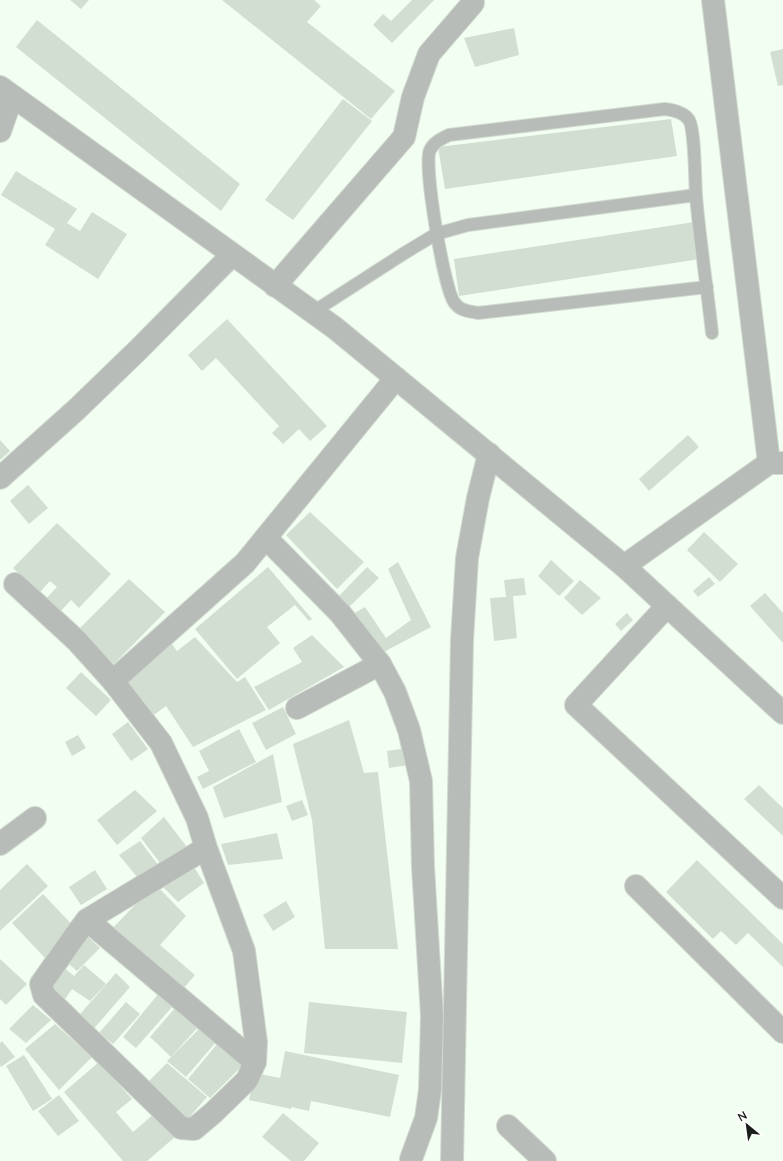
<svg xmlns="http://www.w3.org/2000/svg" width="783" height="1161" viewBox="0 0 783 1161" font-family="Lato,sans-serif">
<rect width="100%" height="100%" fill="#f3fef2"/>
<g fill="#d3ded3">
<polygon points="70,0 89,0 81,9"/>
<polygon points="222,0 314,0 321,6 307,22 395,91 371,119"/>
<polygon points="412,0 434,0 392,43 373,25 383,14 391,21"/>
<polygon points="37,20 240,184 221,211 16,47"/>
<polygon points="514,28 519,55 475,67 464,38"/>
<polygon points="783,49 783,85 778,86 770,52"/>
<polygon points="343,99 372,121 293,220 265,200"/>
<polygon points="671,119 677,156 445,189 438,147"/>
<polygon points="16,171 77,209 67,223 80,231 92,212 127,234 98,279 45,245 55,229 1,195"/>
<polygon points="694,222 700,259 459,296 454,259"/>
<polygon points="227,319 327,426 310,441 299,429 283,444 272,433 279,426 216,358 202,371 188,355"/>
<polygon points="688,435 699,447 649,491 639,479"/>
<polygon points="0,440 10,451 0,460"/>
<polygon points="28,485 48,508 29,524 10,501"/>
<polygon points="310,512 364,562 337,589 286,535"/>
<polygon points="57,523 111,574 79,608 71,600 57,615 43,602 57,587 50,581 39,593 13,568"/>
<polygon points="704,532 738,564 720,582 687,550"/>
<polygon points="551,560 574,581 559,596 538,576"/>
<polygon points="398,562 431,627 380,654 353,614 365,607 386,638 411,620 388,569"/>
<polygon points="268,567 312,619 309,621 295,605 267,627 280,643 237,679 195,629"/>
<polygon points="367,567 379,578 349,607 338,597"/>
<polygon points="709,577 715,584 698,597 693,591"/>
<polygon points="524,578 526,595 513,596 517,638 494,641 490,598 506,597 504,580"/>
<polygon points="129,579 165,612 114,664 78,630"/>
<polygon points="580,580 601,598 582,615 564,598"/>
<polygon points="765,593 783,613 783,643 750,606"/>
<polygon points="627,613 633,620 621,631 615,624"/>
<polygon points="312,635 344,667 269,710 254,687 302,662 293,648"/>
<polygon points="195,637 237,682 245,677 266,710 193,747 166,706 147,720 123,687 169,640 177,651"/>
<polygon points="81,672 111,700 96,716 66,688"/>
<polygon points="283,707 296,734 266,750 252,723"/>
<polygon points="349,720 364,773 378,772 398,949 325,949 312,820 293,744"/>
<polygon points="128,722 148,749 131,761 112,734"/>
<polygon points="239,729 256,762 203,789 197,777 209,771 199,751"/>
<polygon points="78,735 86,748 72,756 65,742"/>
<polygon points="407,748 409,765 389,768 387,751"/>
<polygon points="273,754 282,802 224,818 213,787"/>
<polygon points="759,785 783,808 783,836 744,799"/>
<polygon points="135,790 157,811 117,845 97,820"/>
<polygon points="302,800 308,815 292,821 286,806"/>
<polygon points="164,817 190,851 164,868 141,838"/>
<polygon points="277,833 283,859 228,865 221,844"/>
<polygon points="140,841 162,870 142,883 119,855"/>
<polygon points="697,860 783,944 783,967 748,933 736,945 721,931 713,939 666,892"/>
<polygon points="27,864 48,886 0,931 0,890"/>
<polygon points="192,864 204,883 178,902 161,885"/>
<polygon points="95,870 107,889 81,905 69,887"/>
<polygon points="155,884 186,916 160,945 195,975 183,989 108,933"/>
<polygon points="43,894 77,930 46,959 12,923"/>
<polygon points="286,901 295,917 273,931 263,915"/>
<polygon points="85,934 100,948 77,971 63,959"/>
<polygon points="0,959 27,984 6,1005 0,999"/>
<polygon points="84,965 106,984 90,1001 72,989 61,1005 45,987 63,967 74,976"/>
<polygon points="116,973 130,987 90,1033 75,1020"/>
<polygon points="159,993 172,1007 136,1048 123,1037"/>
<polygon points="126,1002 140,1014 113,1044 99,1033"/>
<polygon points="309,1002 407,1012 402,1063 304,1053"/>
<polygon points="33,1005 51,1020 26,1043 9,1029"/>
<polygon points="175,1008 198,1027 171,1057 150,1037"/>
<polygon points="55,1024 92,1057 59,1090 25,1049"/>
<polygon points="199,1029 216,1042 186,1077 167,1061"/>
<polygon points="2,1041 15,1057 1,1067 0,1065 0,1043"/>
<polygon points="218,1043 243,1065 210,1098 188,1079"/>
<polygon points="285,1051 399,1075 390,1117 311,1101 309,1111 291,1107 291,1109 249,1100 255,1073 280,1078"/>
<polygon points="24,1055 52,1099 33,1111 6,1066"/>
<polygon points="99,1062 132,1099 116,1112 133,1132 155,1113 175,1137 147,1161 123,1161 64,1092"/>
<polygon points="167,1063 207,1097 186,1121 145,1085"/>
<polygon points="59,1095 79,1121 58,1136 38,1111"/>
<polygon points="283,1113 319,1143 304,1161 291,1161 262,1137"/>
</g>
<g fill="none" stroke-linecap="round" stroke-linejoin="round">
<defs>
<g id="service">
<path d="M707,287l-229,26c-10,-2 -18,-2 -24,-11 -10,-14 -31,-137 -24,-152 4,-8 11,-11 19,-15l216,-26c8,1 19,3 24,11 6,10 6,61 7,76 4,46 11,91 16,137"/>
<polyline points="313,312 403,254 436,234 468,225 696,195"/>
</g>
<g id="minor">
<polyline points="713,0 769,463"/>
<polyline points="0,87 335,328 624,566 783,713"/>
<polyline points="0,131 12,97"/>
<polyline points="275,286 404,137 413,97 429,54 473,3"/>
<polyline points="0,478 77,409 139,349 232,255"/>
<polyline points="266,538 340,613 380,664 395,692 409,730 421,781 423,867 432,1016 430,1090 426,1118 411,1159"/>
<polyline points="624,566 769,463 782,463"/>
<polyline points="15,584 77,641 113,681 161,743 197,818 206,848 244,951 256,1042 255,1062 247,1080 213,1113 194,1129 181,1128 44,995 41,984 74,937 87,920 206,848"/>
<polyline points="667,606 576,705 783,898"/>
<polyline points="113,681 245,563 396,378"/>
<polyline points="297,708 380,664"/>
<polyline points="0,844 35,818"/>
<polyline points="636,886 783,1032"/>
<polyline points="87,920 255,1062"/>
<polyline points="508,1126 545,1161"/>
<polyline points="452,1161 462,640 467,558 478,498 489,454"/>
</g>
</defs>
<use href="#service" stroke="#d0dacf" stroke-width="14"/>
<use href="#minor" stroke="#d0dacf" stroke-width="24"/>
<use href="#service" stroke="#b8bcb8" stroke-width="12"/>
<use href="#minor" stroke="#b8bcb8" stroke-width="22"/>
</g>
<g transform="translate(747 1125) rotate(331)" stroke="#ffffff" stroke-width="3" paint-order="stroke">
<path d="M0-3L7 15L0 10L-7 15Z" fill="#1a1e1a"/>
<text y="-6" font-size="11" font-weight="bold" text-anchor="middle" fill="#1a1e1a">N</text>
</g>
</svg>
